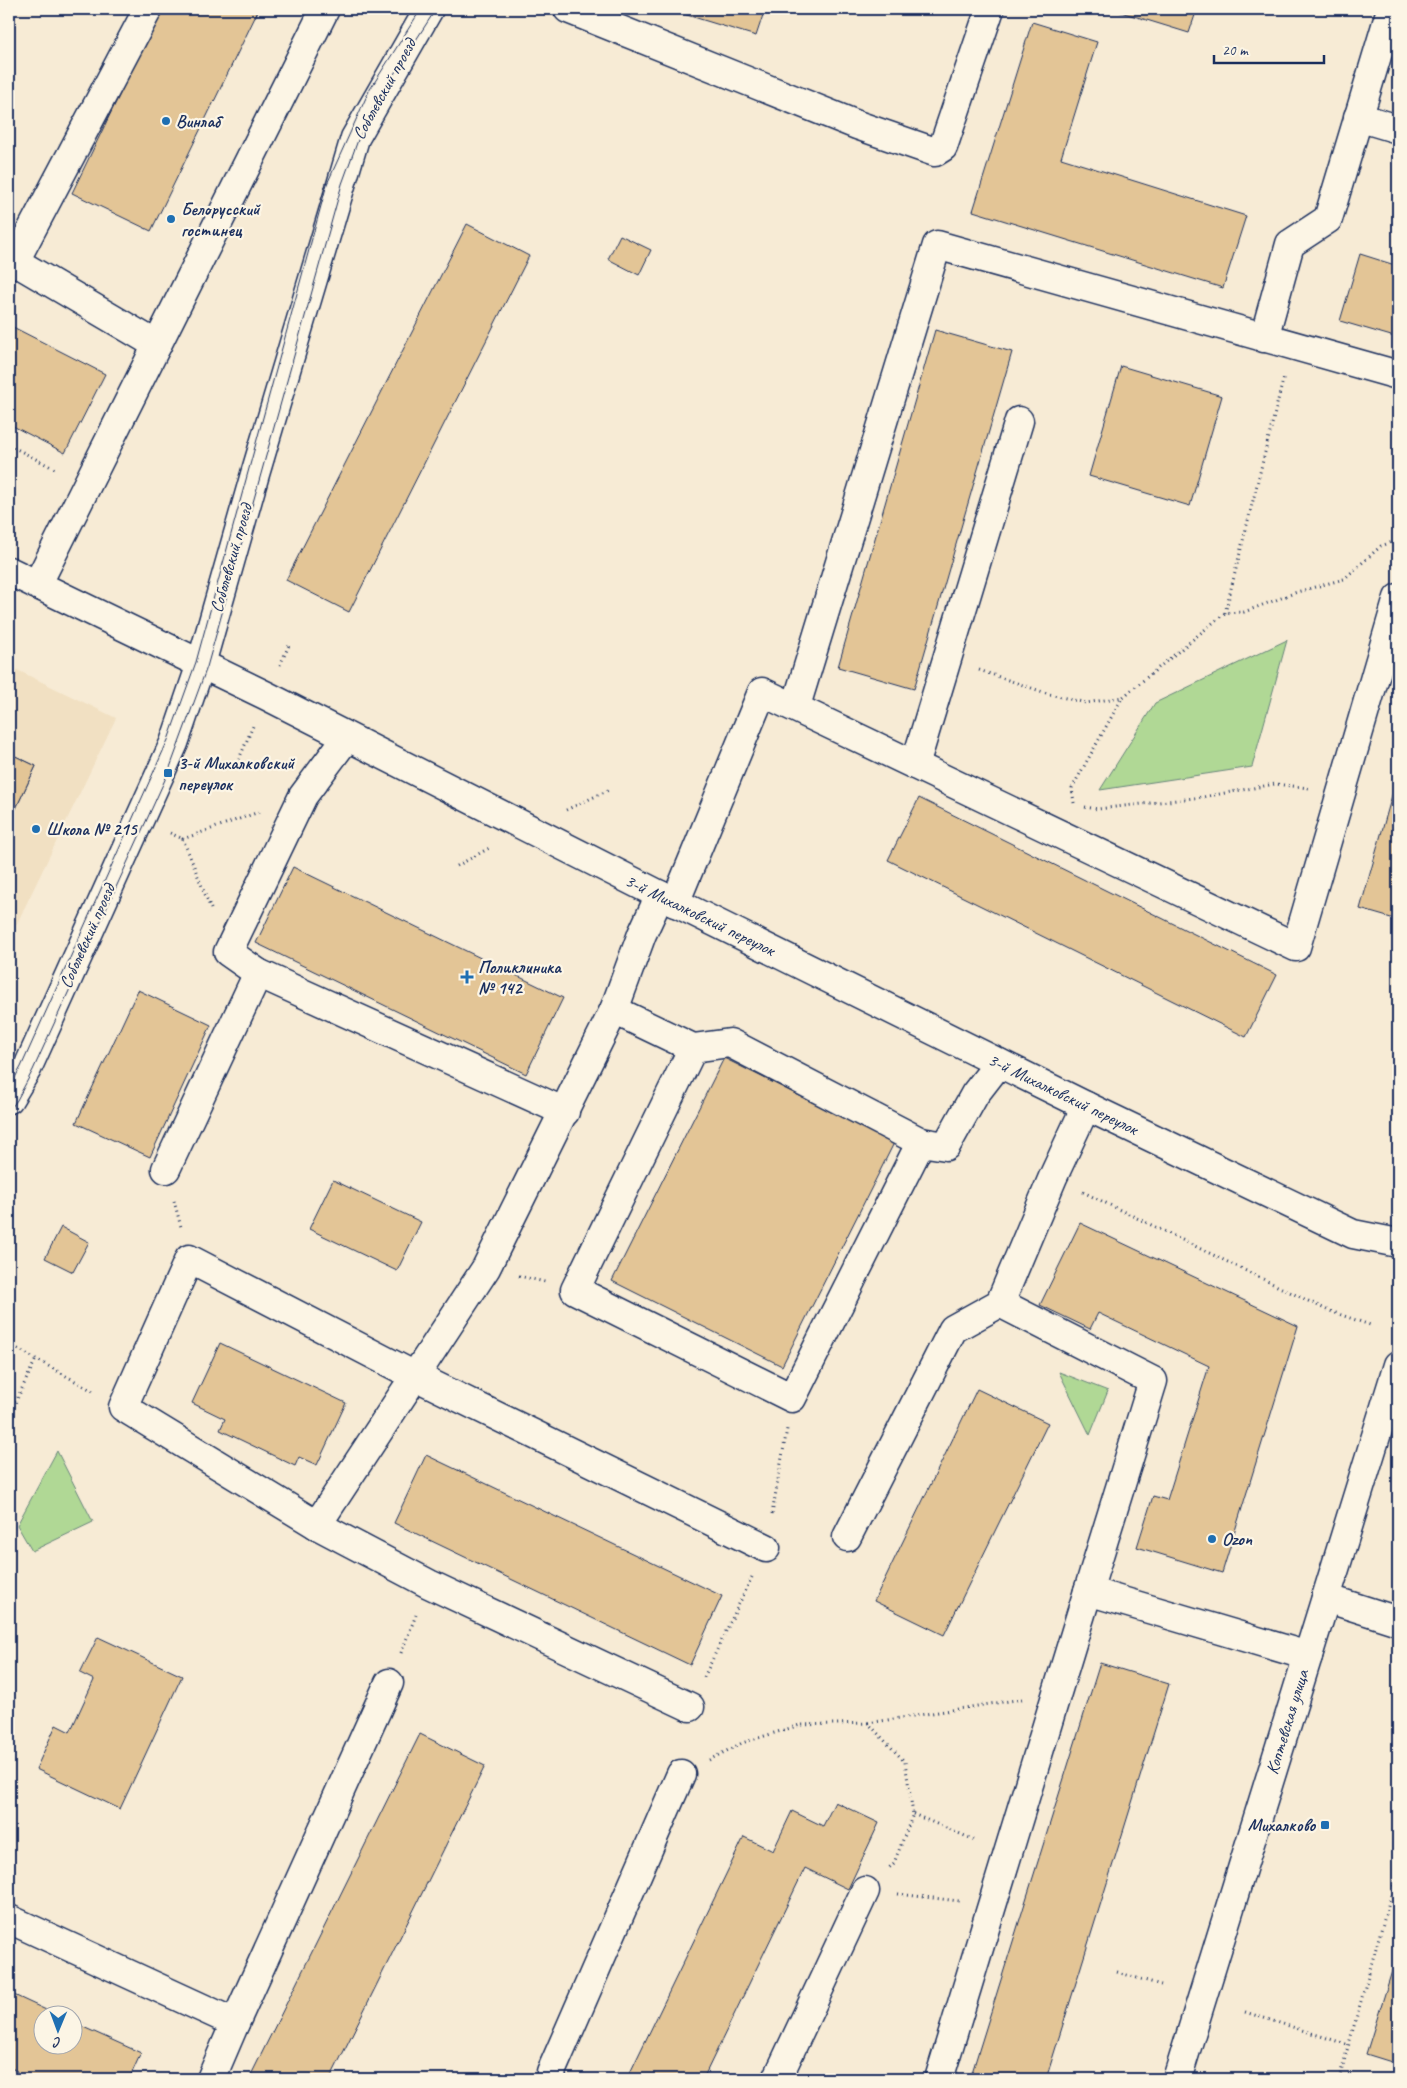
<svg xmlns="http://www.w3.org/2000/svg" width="1407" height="2088" viewBox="0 0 1407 2088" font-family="Caveat,sans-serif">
<rect width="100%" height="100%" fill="#f7ebd5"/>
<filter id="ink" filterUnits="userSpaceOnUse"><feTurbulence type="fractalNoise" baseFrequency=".02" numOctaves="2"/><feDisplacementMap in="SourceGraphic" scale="10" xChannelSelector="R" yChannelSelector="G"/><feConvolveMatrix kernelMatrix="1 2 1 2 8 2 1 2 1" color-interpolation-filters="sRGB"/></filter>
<g filter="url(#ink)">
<polygon fill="#f1e0c2" points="9,666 116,718 9,940"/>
<g fill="#b0d895" stroke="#66847a">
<polygon points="1287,640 1252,767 1100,790 1155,703"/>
<polygon points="1059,1372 1108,1391 1090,1435"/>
<polygon points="57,1451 93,1522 32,1551 17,1525"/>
</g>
<g fill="#e3c596" stroke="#1b2f5e">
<polygon points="161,9 259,9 151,231 72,193"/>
<polygon points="667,9 765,9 756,36"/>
<polygon points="1111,9 1197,9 1189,33"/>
<polygon points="1032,22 1097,42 1061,158 1246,216 1223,288 973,211"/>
<polygon points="467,224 529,256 349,612 286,580"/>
<polygon points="620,235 651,250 639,275 608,259"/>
<polygon points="1360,254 1398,266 1398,338 1340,321"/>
<polygon points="9,325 105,374 65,453 9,424"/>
<polygon points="935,330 1012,352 914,689 838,667"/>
<polygon points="1121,366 1222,396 1190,506 1089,476"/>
<polygon points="9,753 36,766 9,823"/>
<polygon points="9,753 36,766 9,823"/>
<polygon points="1398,774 1398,920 1360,909"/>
<polygon points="919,798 1277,975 1246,1037 888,860"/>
<polygon points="293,867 563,998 526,1074 256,943"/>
<polygon points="138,990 211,1025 150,1157 76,1123"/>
<polygon points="724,1058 894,1143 782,1366 612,1281"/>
<polygon points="333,1180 421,1222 397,1271 309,1229"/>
<polygon points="1080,1223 1298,1326 1222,1573 1137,1547 1153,1496 1167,1500 1209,1366 1098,1313 1090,1329 1040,1305"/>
<polygon points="61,1227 89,1242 73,1272 45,1258"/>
<polygon points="220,1343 346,1403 317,1465 299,1457 295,1466 220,1430 225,1419 192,1403"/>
<polygon points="977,1389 1048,1423 944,1635 874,1601"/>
<polygon points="426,1455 722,1596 690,1665 394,1523"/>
<polygon points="98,1637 182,1676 120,1809 36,1769 56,1725 70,1732 94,1680 80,1673"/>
<polygon points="1100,1663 1169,1684 1046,2079 970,2079"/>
<polygon points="420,1734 485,1766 330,2079 249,2079"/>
<polygon points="835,1802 879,1823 848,1889 805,1868 703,2079 627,2079 744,1837 773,1851 792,1811 823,1826"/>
<polygon points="1398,1952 1398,2064 1366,2054"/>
<polygon points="14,1995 59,2016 42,2016 42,2046 72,2046 72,2022 141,2053 129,2079 14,2079 17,2071 9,2067 9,2005"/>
</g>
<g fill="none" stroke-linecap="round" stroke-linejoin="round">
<defs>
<g id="minor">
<polyline points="568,9 857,125 935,152 943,147 990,9"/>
<polyline points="1358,117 1398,129"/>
<polyline points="9,258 157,345 37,585"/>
<polyline points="15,261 148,9"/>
<polyline points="1264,338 1290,244 1328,219 1391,9"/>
<polyline points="157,345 325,9"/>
<polyline points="9,571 267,696 660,895 1086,1106 1353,1234 1398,1243"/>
<polyline points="796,706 937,245 1398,375"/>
<polyline points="347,737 303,796 228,952 258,973 565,1112"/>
<polyline points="915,765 1019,421"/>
<polyline points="675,903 762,692 1296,947 1398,598"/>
<polyline points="614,1010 693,1048 730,1043 921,1142"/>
<polyline points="693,1048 575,1290 792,1398 921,1142 946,1146 975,1094 999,1063"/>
<polyline points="9,1099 27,1069 174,743 201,664 255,474 355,138 429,9"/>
<polyline points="166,1169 258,973"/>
<polyline points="1000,1303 1153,1381 1088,1591 1308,1656"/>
<polyline points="317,1525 486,1268 614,1010 642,934 660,895"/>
<polyline points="847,1537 953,1329 1000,1303 1053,1177 1086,1106"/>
<polyline points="1326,1598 1398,1621"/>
<polyline points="690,1707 429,1584 317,1525 123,1407 189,1259 415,1376 766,1548"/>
<polyline points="9,1919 235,2023 211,2079"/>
<polyline points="235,2023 389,1683"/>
<polyline points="552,2079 551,2072 681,1774"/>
<polyline points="777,2079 865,1891"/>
<polyline points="939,2079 1088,1591"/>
<polyline points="1177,2079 1398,1365"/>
</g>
</defs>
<use href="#minor" stroke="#1b2f5e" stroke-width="31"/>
<g stroke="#1b2f5e" stroke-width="3" stroke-dasharray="1 4" stroke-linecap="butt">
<polyline points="9,445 57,470"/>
<polyline points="1225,613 1284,376"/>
<polyline points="280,665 290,643"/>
<polyline points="979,670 1049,694 1086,703 1123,697 1225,613 1244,612 1297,592 1344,579 1381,546 1398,540"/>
<polyline points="237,764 253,726"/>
<polyline points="1074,803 1072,788 1122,698"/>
<polyline points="1085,807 1098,809 1203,797 1275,784 1309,788"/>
<polyline points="566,810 611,789"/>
<polyline points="170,833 183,839"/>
<polyline points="457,866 491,847"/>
<polyline points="211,909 183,839 259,812"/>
<polyline points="1083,1192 1327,1310 1373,1326"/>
<polyline points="174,1201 181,1227"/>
<polyline points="519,1276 545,1282"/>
<polyline points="9,1344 93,1391"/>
<polyline points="9,1416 36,1359"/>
<polyline points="772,1514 787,1429"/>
<polyline points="401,1653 416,1615"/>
<polyline points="704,1677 752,1577"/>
<polyline points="868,1723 1022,1699"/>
<polyline points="709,1760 742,1743 800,1725 868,1723 905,1762 913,1814 894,1863 889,1868"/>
<polyline points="913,1814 977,1841"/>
<polyline points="898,1894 959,1901"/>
<polyline points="1117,1972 1161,1985"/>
<polyline points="1245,2012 1349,2045"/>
<polyline points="1339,2079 1398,1870"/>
</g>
<use href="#minor" stroke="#fcf5e5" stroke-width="28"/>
<g stroke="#1b2f5e" stroke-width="1">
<polyline points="9,1088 21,1067 168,740 196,662 327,184 369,91 421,9"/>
<polyline points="9,1111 17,1100 33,1070 168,773 207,667 342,184 358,140 376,102 436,9"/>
</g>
</g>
</g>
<g fill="#1f6fb2" stroke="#fcf5e5" stroke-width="2">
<circle cx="166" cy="121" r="5"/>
<circle cx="171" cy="219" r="5"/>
<rect x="163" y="768" width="10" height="10" rx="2.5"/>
<circle cx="36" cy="829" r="5"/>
<path d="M464.5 969.5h5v5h5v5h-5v5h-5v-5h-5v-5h5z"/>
<circle cx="1212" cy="1539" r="5"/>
<rect x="1320" y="1820" width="10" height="10" rx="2.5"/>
</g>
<g text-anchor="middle" stroke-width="4.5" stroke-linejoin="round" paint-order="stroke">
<g font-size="18" fill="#1b2f5e" stroke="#fcf5e5">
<text transform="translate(384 89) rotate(-61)" y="6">Соболевский проезд</text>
<text transform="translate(231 558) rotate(-74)" y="6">Соболевский проезд</text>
<text transform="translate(700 915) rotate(26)" y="6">3-й Михалковский переулок</text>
<text transform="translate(87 936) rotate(-66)" y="6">Соболевский проезд</text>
<text transform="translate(1063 1094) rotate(26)" y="6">3-й Михалковский переулок</text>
<text transform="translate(1287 1722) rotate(-73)" y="6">Коптевская улица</text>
</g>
<g font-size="18" font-weight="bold" fill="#1b2f5e" stroke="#fcf5e5" text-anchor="start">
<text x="176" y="127">Винлаб</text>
<text x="181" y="215">Белорусский<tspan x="181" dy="21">гостинец</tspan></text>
<text x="178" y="769">3-й Михалковский<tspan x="178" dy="21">переулок</tspan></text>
<text x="46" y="835">Школа № 215</text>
<text x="478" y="973">Поликлиника<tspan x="478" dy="21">№ 142</tspan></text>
<text x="1222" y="1545">Ozon</text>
<text x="1315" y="1831" text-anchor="end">Михалково</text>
</g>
</g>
<rect width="1407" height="2088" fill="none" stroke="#fcf5e5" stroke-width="30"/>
<rect x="15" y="15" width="1377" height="2058" fill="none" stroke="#1b2f5e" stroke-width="2" filter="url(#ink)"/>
<g transform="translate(58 2030) rotate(181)"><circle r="24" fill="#fcf5e5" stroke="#a2a6af"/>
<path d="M0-4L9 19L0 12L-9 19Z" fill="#1f6fb2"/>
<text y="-8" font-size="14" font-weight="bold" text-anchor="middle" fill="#1b2f5e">С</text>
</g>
<path d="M1214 55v8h110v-8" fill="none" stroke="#1b2f5e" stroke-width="2.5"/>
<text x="1222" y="55" font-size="15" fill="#1b2f5e" stroke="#fcf5e5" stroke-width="4" paint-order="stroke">20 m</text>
</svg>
